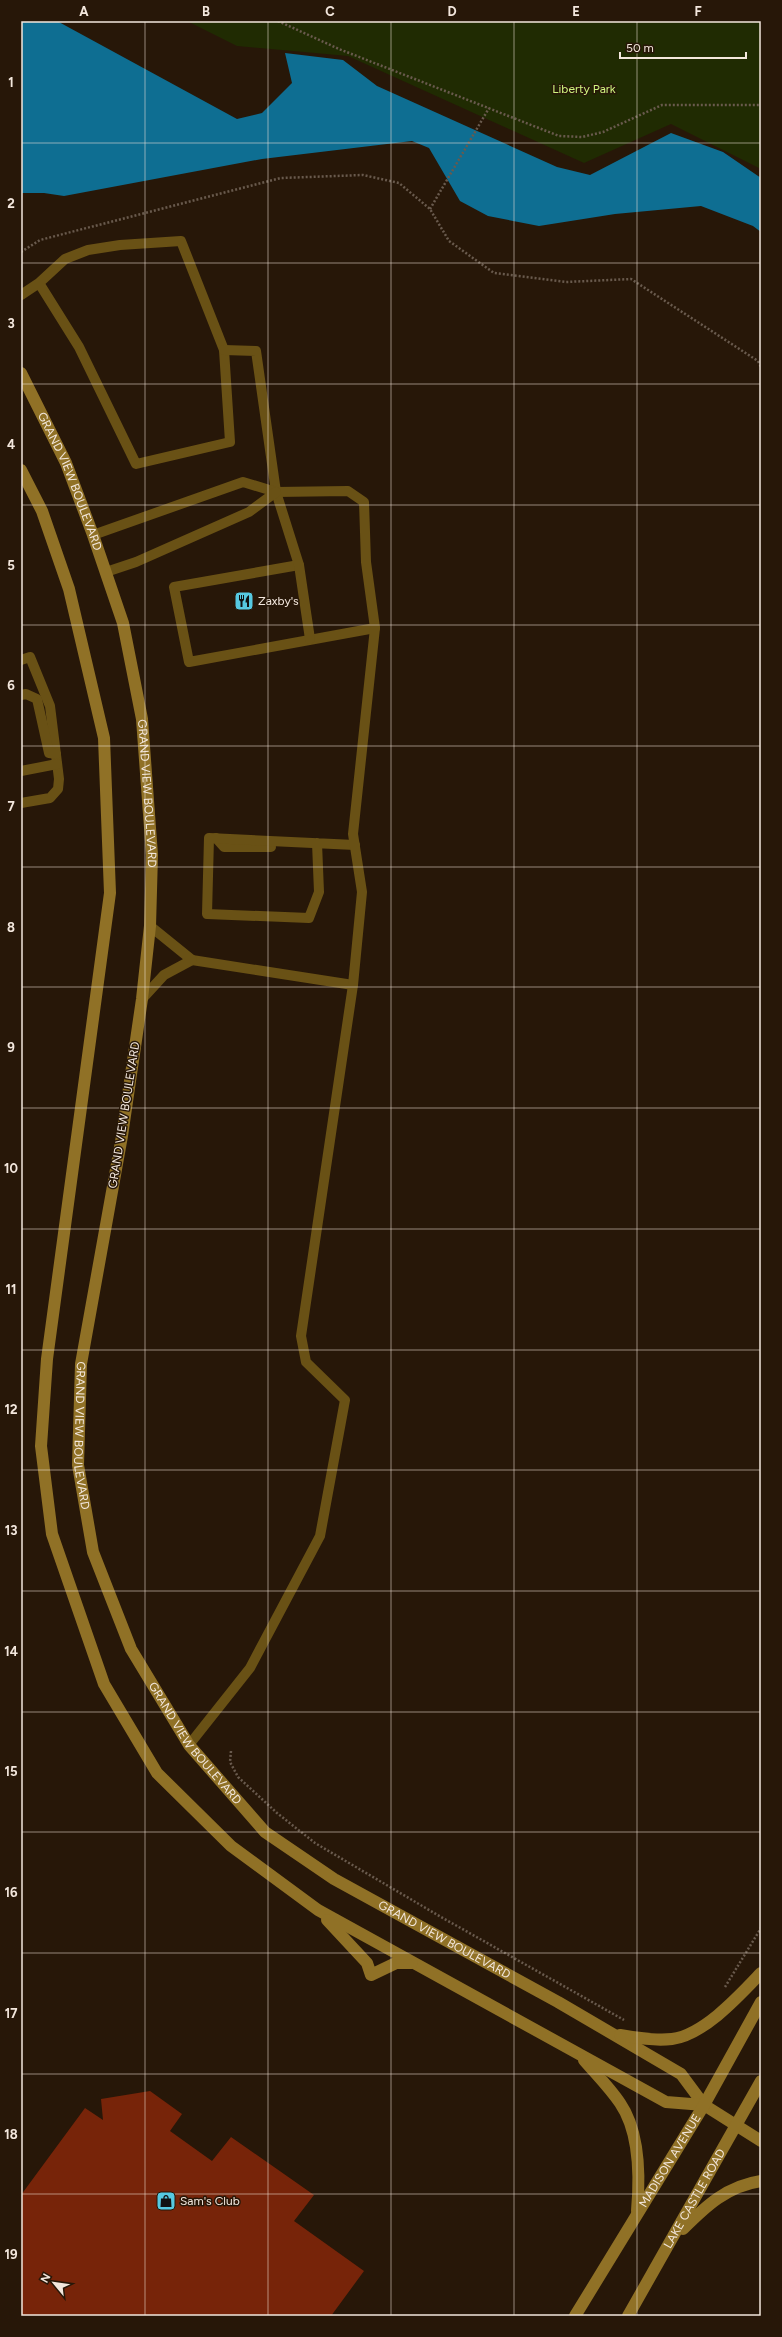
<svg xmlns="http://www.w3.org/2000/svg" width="782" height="2337" viewBox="0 0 782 2337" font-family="Figtree,sans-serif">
<rect width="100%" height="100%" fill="#271708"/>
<polygon fill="#202b02" points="187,21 761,21 761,169 671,124 584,163 348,56 237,46"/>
<polygon fill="#0e6e92" points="21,21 57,21 237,119 262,113 292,83 285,53 343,60 377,86 557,167 590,175 671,133 723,152 761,178 761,232 753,226 701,206 615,214 539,226 488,216 460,201 429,148 412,141 262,159 64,196 44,193 21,193"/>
<polygon fill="#772409" points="150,2091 182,2114 170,2131 212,2161 231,2137 314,2195 294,2221 364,2271 331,2316 21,2316 21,2195 85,2108 103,2120 101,2099"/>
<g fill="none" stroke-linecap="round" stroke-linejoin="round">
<g stroke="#695a4d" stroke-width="2.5" stroke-dasharray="2 2" stroke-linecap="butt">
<polyline points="278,21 339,49 559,136 582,137 603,132 662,105 761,105"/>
<polyline points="430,209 489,108"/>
<polyline points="21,252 40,240 281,178 363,175 399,183 430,209 449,241 494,273 566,282 631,279 758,361 761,367"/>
<polyline points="231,1751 230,1762 238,1777 277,1813 315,1843 441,1917 624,2020"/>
<polyline points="725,1987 761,1928"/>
</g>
<g stroke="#695115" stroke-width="10">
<polyline points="21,295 39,283 65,259 88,250 120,245 181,241 224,350 230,442 136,464 79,347 39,283"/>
<polyline points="224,350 256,351 276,492 348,491 364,502 366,562 375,628 189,662 174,587 299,565"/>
<polyline points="276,492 299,565 310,639"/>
<polyline points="93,535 243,482 276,492"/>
<polyline points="106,572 136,562 249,512 276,492"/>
<polyline points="21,660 30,657 50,706 59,779 58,789 50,798 21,803"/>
<polyline points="21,695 26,694 37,699 49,753 56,754"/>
<polyline points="21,771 57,764"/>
<polyline points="216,838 224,847 271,847"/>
<polyline points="317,843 319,892 309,918 207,914 209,838 355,845"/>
<polyline points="192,960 353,985"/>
<polyline points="142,999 164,975 192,960 150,926"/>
<polyline points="189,1745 250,1668 320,1536 345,1400 306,1362 301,1336 353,985 362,892 353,834 375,628"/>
</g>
<g stroke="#907126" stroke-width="12">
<path id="s1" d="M21,373l45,90 27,72 30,88 19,96 10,136 -2,71 -8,73 -20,137 -41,228 -3,101 15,87 38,97 58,96 76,87 69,47 224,123 123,72 23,31 57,36"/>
<polyline points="21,470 42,511 69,589 104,738 110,893 47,1359 41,1446 52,1534 104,1684 157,1773 231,1846 318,1910 666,2102 704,2105"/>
<polyline points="327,1920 367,1963 371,1975 396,1963 412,1963"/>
<path d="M620,2035c17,3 35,6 52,4 32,-4 68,-44 89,-66"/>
<path d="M584,2060c12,14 26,28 36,43 20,29 20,74 17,108"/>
<path d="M683,2229c23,-23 44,-43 78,-48"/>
<path id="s2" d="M575,2316l129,-211 57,-103"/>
<path id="s3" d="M628,2316l133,-235"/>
</g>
</g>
<path fill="none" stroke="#f3e7dd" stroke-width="1" stroke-opacity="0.55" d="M145,21v2295M268,21v2295M391,21v2295M514,21v2295M637,21v2295M21,143h740M21,263h740M21,384h740M21,505h740M21,625h740M21,746h740M21,867h740M21,987h740M21,1108h740M21,1229h740M21,1350h740M21,1470h740M21,1591h740M21,1712h740M21,1832h740M21,1953h740M21,2074h740M21,2194h740"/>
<defs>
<symbol id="restaurant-square" viewBox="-11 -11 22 22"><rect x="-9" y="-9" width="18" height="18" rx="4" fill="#56c9e1" stroke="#271708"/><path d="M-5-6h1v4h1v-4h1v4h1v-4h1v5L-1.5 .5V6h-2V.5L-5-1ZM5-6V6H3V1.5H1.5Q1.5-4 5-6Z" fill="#111"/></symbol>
<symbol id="shop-square" viewBox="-11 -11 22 22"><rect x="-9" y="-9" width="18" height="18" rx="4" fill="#56c9e1" stroke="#271708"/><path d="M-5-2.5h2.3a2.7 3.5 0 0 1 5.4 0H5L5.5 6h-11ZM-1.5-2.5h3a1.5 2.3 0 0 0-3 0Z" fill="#111"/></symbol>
</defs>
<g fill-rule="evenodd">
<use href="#restaurant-square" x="233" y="590" width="22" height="22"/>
<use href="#shop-square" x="155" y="2190" width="22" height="22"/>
</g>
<g text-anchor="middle" stroke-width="3" stroke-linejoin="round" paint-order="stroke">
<g font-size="12" fill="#cff57f" stroke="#271708">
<text x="584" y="93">Liberty Park</text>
</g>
<g font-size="12" fill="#f3e7dd" stroke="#271708">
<text dy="4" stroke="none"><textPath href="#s1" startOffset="119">GRAND VIEW BOULEVARD</textPath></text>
<text dy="4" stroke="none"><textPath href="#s1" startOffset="443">GRAND VIEW BOULEVARD</textPath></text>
<text transform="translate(124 1115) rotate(-81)" y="4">GRAND VIEW BOULEVARD</text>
<text dy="4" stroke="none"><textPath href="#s1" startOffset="1091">GRAND VIEW BOULEVARD</textPath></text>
<text dy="4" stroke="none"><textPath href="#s1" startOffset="1427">GRAND VIEW BOULEVARD</textPath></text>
<text dy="4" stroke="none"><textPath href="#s1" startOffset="1750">GRAND VIEW BOULEVARD</textPath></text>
<text dy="4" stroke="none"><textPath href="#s2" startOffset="182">MADISON AVENUE</textPath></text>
<text dy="4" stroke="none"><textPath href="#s3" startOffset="135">LAKE CASTLE ROAD</textPath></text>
</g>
<g font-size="12" fill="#f3e7dd" stroke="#271708" text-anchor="start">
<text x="258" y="605">Zaxby's</text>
<text x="180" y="2205">Sam's Club</text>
</g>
</g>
<rect width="782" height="2337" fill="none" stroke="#271708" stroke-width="44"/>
<g transform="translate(54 2283) rotate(299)" stroke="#271708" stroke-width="3" paint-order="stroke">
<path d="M0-3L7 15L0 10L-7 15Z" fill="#f3e7dd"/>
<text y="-6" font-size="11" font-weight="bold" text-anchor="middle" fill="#f3e7dd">N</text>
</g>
<path d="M620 52v6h126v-6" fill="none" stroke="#f3e7dd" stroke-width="2"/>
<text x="626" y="52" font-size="12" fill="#f3e7dd" stroke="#271708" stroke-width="3" paint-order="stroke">50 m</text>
<rect x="22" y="22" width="738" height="2293" fill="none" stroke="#f3e7dd" stroke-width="1.5"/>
<g font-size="13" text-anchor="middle" font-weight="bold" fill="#f3e7dd">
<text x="84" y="16">A</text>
<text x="206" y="16">B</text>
<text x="330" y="16">C</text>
<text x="452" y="16">D</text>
<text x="576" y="16">E</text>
<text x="698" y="16">F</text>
<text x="11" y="87">1</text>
<text x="11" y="208">2</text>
<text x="11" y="328">3</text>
<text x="11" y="449">4</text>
<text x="11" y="570">5</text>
<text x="11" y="690">6</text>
<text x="11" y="811">7</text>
<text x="11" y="932">8</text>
<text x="11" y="1052">9</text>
<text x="11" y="1173">10</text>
<text x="11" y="1294">11</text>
<text x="11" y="1414">12</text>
<text x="11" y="1535">13</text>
<text x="11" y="1656">14</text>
<text x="11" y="1776">15</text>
<text x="11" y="1897">16</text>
<text x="11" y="2018">17</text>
<text x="11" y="2139">18</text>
<text x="11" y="2259">19</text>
</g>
</svg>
